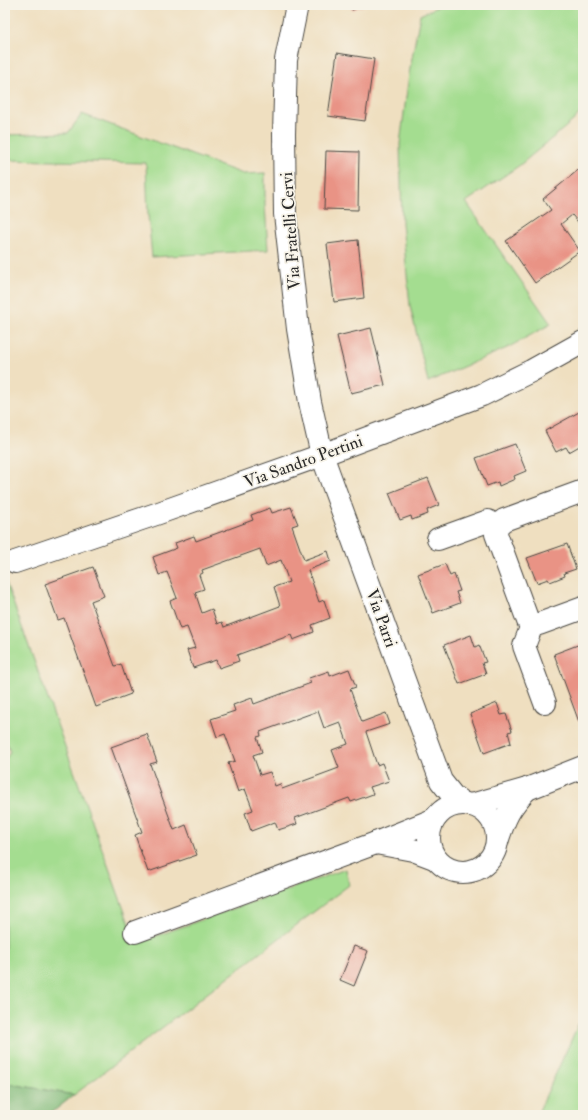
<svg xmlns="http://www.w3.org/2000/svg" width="588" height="1120" viewBox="0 0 588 1120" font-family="'IM FELL Double Pica',serif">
<rect width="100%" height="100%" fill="#f7f3e8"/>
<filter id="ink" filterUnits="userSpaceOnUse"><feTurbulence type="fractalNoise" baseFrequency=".025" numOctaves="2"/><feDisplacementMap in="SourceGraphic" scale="8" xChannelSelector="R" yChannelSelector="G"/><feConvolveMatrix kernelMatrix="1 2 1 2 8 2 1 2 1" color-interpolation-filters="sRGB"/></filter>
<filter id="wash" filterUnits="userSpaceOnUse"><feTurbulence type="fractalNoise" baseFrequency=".012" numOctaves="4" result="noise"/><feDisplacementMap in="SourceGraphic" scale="16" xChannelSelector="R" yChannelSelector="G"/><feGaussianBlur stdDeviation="0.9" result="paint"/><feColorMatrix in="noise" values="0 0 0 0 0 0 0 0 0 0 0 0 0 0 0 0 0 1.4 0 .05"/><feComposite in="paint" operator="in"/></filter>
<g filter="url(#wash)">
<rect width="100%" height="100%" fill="#efdfc0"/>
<g fill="#a4dd90" stroke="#68845e">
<polygon points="441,5 583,5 583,109 574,120 520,165 466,202 551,324 507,348 428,382 410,306 402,223 400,144 409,74 420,15"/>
<polygon points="82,114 243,174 265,173 265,205 268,250 152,257 148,215 146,163 5,160 5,135 68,133"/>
<polygon points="5,580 136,943 346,869 349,885 74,1095 5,1083 5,760 10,752 5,738"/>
<polygon points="583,1014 583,1115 537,1115"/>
</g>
<polygon fill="#83bc7a" stroke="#577452" points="5,1083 74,1095 49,1115 5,1115"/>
<g id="blocks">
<g fill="#e99385" fill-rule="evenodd">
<polygon points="350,5 364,5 352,10"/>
<polygon points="337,53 374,59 365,121 328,116"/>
<polygon points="326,151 359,152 358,210 324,209"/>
<polygon points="583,166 583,228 572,215 561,224 580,251 535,283 506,241 551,210 543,199"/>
<polygon points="358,240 364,298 334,302 327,244"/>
<polygon points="371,328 385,385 351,393 337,336"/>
<polygon points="579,412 583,419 583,437 581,438 583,444 569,452 566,447 556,452 545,431"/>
<polygon points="515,444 526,471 514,476 515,479 499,486 498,482 487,486 476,458"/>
<polygon points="428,478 439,505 427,510 428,514 412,520 411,516 400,520 389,493"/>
<path d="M291,507l7,17 -6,2 12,34 24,-9 3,10 -23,9 11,32 5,-2 6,18 -18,7 2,7 -21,8 -2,-5 -54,20 2,6 -20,7 -3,-8 -23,8 -6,-18 8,-2 -8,-21 -7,2 -10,-28 7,-3 -10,-26 -8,3 -6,-18 24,-9 -2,-5 19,-7 2,5 57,-21 -2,-5 19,-7 2,5zM260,549l6,17 15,-6 8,22 -15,5 6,19 -56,21 -2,-5 -5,2 -5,-15 -10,4 -7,-21 9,-3 -5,-14 4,-2 -1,-3z"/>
<polygon points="567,544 576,569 564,573 565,576 550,582 548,579 537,583 527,558"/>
<polygon points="445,564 450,576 454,574 460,591 456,592 460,603 433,613 418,574"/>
<polygon points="93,567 104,596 91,601 115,666 121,664 131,694 96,707 64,618 58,620 45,584"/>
<polygon points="471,635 475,647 479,645 486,662 482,663 486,674 459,684 444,645"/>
<polygon points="583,643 583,720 579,722 554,654"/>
<path d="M349,669l7,18 -6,2 12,33 24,-9 4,11 -24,8 11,33 5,-2 7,18 -19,6 3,7 -22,8 -2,-4 -54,20 2,6 -19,6 -3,-8 -24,9 -6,-18 8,-3 -8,-21 -7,3 -10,-29 7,-2 -10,-27 -8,3 -6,-18 24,-8 -2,-6 19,-7 2,6 57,-21 -2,-5 20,-7 1,5zM318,711l6,17 16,-6 8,22 -16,6 7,18 -57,21 -2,-5 -5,2 -5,-14 -10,3 -7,-20 9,-3 -5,-15 4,-1 -1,-4z"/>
<polygon points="497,703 501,715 506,714 512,731 508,732 511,743 484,753 470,714"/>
<polygon points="147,734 157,762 150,764 174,830 186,825 197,855 148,872 135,835 142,832 111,747"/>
<polygon points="354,946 368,951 354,986 340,980"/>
</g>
</g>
</g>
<g filter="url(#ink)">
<use href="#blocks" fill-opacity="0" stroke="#484641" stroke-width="1"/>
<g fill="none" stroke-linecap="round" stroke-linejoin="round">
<defs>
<g id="minor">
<polyline points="297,5 286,60 284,134 285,214 298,329 310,402 322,455 441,781 453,796 464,804"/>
<polyline points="583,491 504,520 497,526 496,534 528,621 532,625 539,624 583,608"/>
<polyline points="438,539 488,521 497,526"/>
<polyline points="15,562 156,514 322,455 482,395 531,371 583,342"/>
<polyline points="532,625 524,646 545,703"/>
<circle cx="463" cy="838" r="34"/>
<polyline points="471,805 527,789 583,767"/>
<path d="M497,842c8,-25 12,-34 30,-53"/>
<polyline points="376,843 413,850 434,858"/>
<polyline points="135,932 376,843 433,820"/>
</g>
</defs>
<use href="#minor" stroke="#484641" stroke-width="24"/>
<use href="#minor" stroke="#fff" stroke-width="22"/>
</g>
</g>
<g text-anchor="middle" stroke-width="3.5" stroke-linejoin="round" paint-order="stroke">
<g font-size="17" fill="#2b2b2b" stroke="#f7f3e8">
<text transform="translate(290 231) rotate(-94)" y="6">Via Fratelli Cervi</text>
<text transform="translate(303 461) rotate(-20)" y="6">Via Sandro Pertini</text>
<text transform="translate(382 618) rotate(70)" y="6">Via Parri</text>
</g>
</g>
<rect width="588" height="1120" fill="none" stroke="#f7f3e8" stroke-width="20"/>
</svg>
